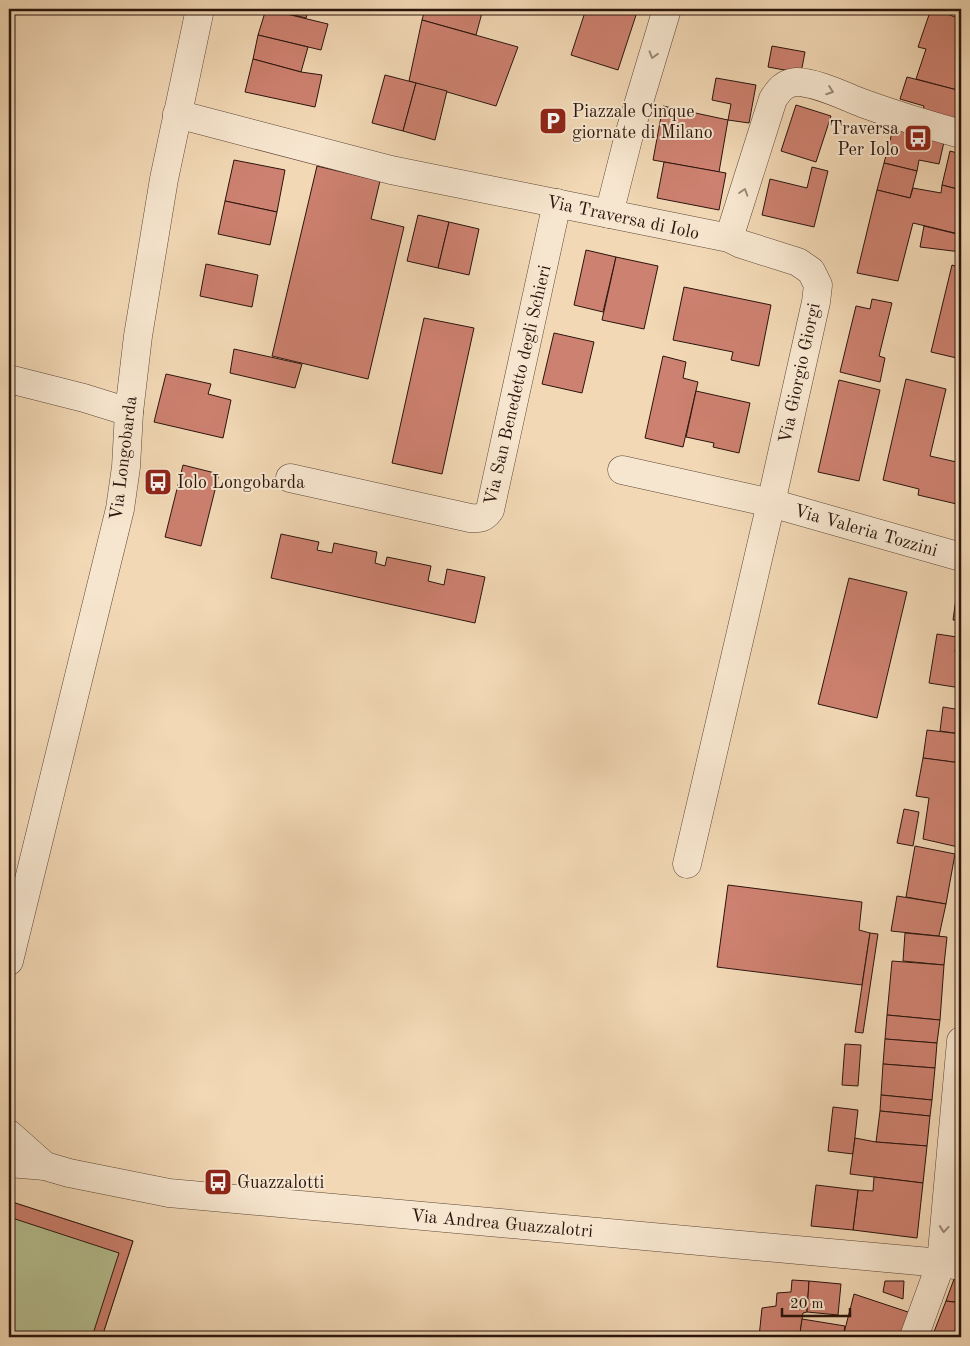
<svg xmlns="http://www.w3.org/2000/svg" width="970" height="1346" viewBox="0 0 970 1346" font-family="'Old Standard TT',serif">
<rect width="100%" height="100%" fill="#f2d8b5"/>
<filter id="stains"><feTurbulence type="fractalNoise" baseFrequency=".004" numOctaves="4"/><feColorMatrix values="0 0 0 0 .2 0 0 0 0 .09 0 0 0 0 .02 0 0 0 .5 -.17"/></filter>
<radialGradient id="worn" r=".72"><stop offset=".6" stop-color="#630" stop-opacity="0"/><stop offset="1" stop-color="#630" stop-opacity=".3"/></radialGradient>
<polygon fill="#b6c091" stroke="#706a4e" points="9,1201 133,1241 102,1337 9,1337"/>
<g fill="#cd8170" stroke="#2a140c">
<polygon points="266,9 328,24 321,50 258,35"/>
<polygon points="269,9 309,9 306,18"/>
<polygon points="425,9 483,9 476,35 422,20"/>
<polygon points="586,9 638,9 618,70 571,55"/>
<polygon points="931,9 937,9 961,20 961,78 957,90 916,79 926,49 918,47"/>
<polygon points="422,20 518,47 496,106 409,81"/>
<polygon points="258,35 308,47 301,72 253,59"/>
<polygon points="772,46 805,52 801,73 768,67"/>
<polygon points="253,59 301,72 322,75 315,107 245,92"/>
<polygon points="385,75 416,83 403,131 372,123"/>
<polygon points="907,77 961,91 961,129 921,119 924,106 900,99"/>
<polygon points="716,78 756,85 749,123 728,120 731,104 712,100"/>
<polygon points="416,83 447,91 435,140 403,131"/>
<polygon points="796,105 831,116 816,162 781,151"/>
<polygon points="663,106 728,120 719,172 653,160"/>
<polygon points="893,129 944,142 939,164 919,160 917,171 884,163"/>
<polygon points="950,151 961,154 961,190 942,185"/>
<polygon points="234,160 285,170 277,212 225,201"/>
<polygon points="664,162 726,173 719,210 657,198"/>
<polygon points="884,163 917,171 910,198 877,190"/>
<polygon points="317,166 380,181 371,219 404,227 368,379 272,356"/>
<polygon points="812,167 828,171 814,227 762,215 770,179 807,188"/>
<polygon points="942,185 961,190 961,224 959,234 913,223 898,281 857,273 877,190 910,198 913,188 941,193"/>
<polygon points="225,201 277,212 270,245 218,234"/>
<polygon points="418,215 449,222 438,268 407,261"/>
<polygon points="449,222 479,229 469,275 438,268"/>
<polygon points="924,226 961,235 961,252 920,247"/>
<polygon points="586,250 616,257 603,312 574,305"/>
<polygon points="616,257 658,266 644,329 602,320"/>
<polygon points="206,264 258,275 252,307 200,296"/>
<polygon points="952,265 961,268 961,359 931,352"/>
<polygon points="684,287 771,305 759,366 731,360 733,352 673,340"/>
<polygon points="872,299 892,303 879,356 885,358 880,382 840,372 856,306 870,309"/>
<polygon points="424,318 474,328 442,474 392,463"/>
<polygon points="554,333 594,342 582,393 542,384"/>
<polygon points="234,349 302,364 295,388 230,373"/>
<polygon points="663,356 686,362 683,378 698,382 683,447 645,438"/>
<polygon points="166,374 211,384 208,394 231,400 223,438 154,422"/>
<polygon points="906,379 946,389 930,456 961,463 961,505 918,495 919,489 883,480"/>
<polygon points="839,380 880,390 859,481 818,472"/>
<polygon points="696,391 750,403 739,453 713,447 714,443 686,437"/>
<polygon points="183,465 219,474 201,546 165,537"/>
<polygon points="961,515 961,531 958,530"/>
<polygon points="281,534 319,542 317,550 332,553 334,543 377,552 375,563 385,566 387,557 431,566 428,581 444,585 447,569 485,577 475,623 271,578"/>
<polygon points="959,577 961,578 961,621 953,620"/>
<polygon points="849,578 907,592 877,718 818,704"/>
<polygon points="960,621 961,621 961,653 955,652"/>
<polygon points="937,634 957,637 955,652 961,653 961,688 929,683"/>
<polygon points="943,707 961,710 961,734 940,731"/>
<polygon points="927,730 961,734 961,763 923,758"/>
<polygon points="923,758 961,763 961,832 958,847 923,839 929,798 916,796"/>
<polygon points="904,809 919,812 913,846 897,843"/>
<polygon points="915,846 955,854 946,904 906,897"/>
<polygon points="728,885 862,902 859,930 870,933 862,985 717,967"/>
<polygon points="897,896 946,904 939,936 891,931"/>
<polygon points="870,933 878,934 863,1033 855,1032"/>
<polygon points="905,933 947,937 944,965 903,961"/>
<polygon points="892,961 944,965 940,1020 887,1015"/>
<polygon points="887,1015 940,1020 937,1043 885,1039"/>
<polygon points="885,1039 937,1043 935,1068 883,1064"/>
<polygon points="845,1044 861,1045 858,1086 842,1085"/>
<polygon points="883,1064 935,1068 932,1100 881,1095"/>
<polygon points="881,1095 932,1100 930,1116 880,1111"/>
<polygon points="833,1107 858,1110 853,1154 828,1151"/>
<polygon points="880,1111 930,1116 927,1146 876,1142"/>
<polygon points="855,1138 876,1142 927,1146 923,1183 850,1174"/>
<polygon points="874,1177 923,1183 917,1238 853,1230 858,1190 873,1191"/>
<polygon points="816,1185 858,1190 853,1230 811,1226"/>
<polygon points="9,1201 133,1241 102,1337 92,1337 119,1253 9,1217"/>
<polygon points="954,1279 961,1279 961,1303 946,1301"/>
<polygon points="792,1280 809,1281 807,1312 803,1313 800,1333 787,1337 759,1337 762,1308 776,1306 777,1293 791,1292"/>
<polygon points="809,1281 841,1284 838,1315 807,1312"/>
<polygon points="885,1281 904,1281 903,1299 883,1292"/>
<polygon points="854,1294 911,1313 904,1337 843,1337"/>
<polygon points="946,1301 961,1303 961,1337 932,1337"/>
<polygon points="802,1319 845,1326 843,1337 825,1337 800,1333"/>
</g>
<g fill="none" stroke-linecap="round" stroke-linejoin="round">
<defs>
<g id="minor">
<polyline points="177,114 391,170 729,238 741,244 798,262 811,271 818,285 816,302 771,503 687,864"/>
<polyline points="609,214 629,135 667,9"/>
<path d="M729,238l44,-139c6,-9 11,-16 23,-17 20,0 48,14 66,21 33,12 66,22 99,31"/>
<polyline points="9,379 84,398 129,412"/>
<polyline points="622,470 771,503 961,557"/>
<path d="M290,478l180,40c10,1 14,0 20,-8l67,-307"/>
<polyline points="9,961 120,509 126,467 129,412 138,336 164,179 200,9"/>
<polyline points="9,1134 45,1166"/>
<polyline points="9,1163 45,1166 69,1173 169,1193 941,1263 961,1266"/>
<polyline points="914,1337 941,1263 961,1041"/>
</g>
</defs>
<use href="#minor" stroke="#5c4536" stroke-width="29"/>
<use href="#minor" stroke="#f7e6cf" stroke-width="28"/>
</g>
<defs><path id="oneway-chevron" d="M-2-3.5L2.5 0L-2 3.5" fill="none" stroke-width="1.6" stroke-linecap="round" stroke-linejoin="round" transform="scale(1.25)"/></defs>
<g stroke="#9b8877">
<use href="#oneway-chevron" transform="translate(653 55) rotate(107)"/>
<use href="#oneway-chevron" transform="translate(830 91) rotate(20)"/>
<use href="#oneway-chevron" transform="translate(744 192) rotate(-72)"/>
<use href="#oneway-chevron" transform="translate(944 1229) rotate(95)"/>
</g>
<defs>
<symbol id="parking-square" viewBox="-11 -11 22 22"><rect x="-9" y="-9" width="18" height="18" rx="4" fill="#8f2418" stroke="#f7e6cf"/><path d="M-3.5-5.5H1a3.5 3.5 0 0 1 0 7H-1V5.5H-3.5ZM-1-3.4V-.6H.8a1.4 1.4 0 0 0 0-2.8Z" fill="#fff"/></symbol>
<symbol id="bus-square" viewBox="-11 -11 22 22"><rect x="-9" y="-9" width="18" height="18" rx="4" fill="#8f2418" stroke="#f7e6cf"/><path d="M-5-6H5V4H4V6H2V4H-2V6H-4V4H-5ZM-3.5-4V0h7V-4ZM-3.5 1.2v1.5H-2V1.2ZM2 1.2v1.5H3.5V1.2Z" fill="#fff"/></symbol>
</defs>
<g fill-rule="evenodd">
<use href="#parking-square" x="537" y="105" width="32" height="32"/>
<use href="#bus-square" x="902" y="122" width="32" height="32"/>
<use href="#bus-square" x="142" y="466" width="32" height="32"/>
<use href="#bus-square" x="202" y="1166" width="32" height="32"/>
</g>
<g text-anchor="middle" stroke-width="4" stroke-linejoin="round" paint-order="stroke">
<g font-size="18" fill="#2a140c" stroke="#f7e6cf" text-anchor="start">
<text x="572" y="117">Piazzale Cinque<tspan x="572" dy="21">giornate di Milano</tspan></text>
<text x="899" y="134" text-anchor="end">Traversa<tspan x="899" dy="21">Per Iolo</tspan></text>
<text x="177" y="488">Iolo Longobarda</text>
<text x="237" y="1188">Guazzalotti</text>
</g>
<g font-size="18" fill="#2a140c" stroke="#f7e6cf">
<text transform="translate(623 217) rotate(12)" y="6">Via Traversa di Iolo</text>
<text transform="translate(799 373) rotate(-78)" y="6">Via Giorgio Giorgi</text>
<text transform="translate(517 385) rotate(-77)" y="6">Via San Benedetto degli Schieri</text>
<text transform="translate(123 458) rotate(-83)" y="6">Via Longobarda</text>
<text transform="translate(866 530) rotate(16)" y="6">Via Valeria Tozzini</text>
<text transform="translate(502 1223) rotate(5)" y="6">Via Andrea Guazzalotri</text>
</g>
</g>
<rect width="970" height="1346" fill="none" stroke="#f2d8b5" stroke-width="30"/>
<rect x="10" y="10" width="950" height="1326" fill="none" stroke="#2a140c" stroke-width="2.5"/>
<rect x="15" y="15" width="940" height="1316" fill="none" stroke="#2a140c"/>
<path d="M782 1308v8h68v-8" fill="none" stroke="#2a140c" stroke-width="2.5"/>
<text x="790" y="1308" font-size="15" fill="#2a140c" stroke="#f7e6cf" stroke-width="4" paint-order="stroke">20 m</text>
<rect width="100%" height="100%" filter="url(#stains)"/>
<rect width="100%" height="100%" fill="url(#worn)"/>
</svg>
